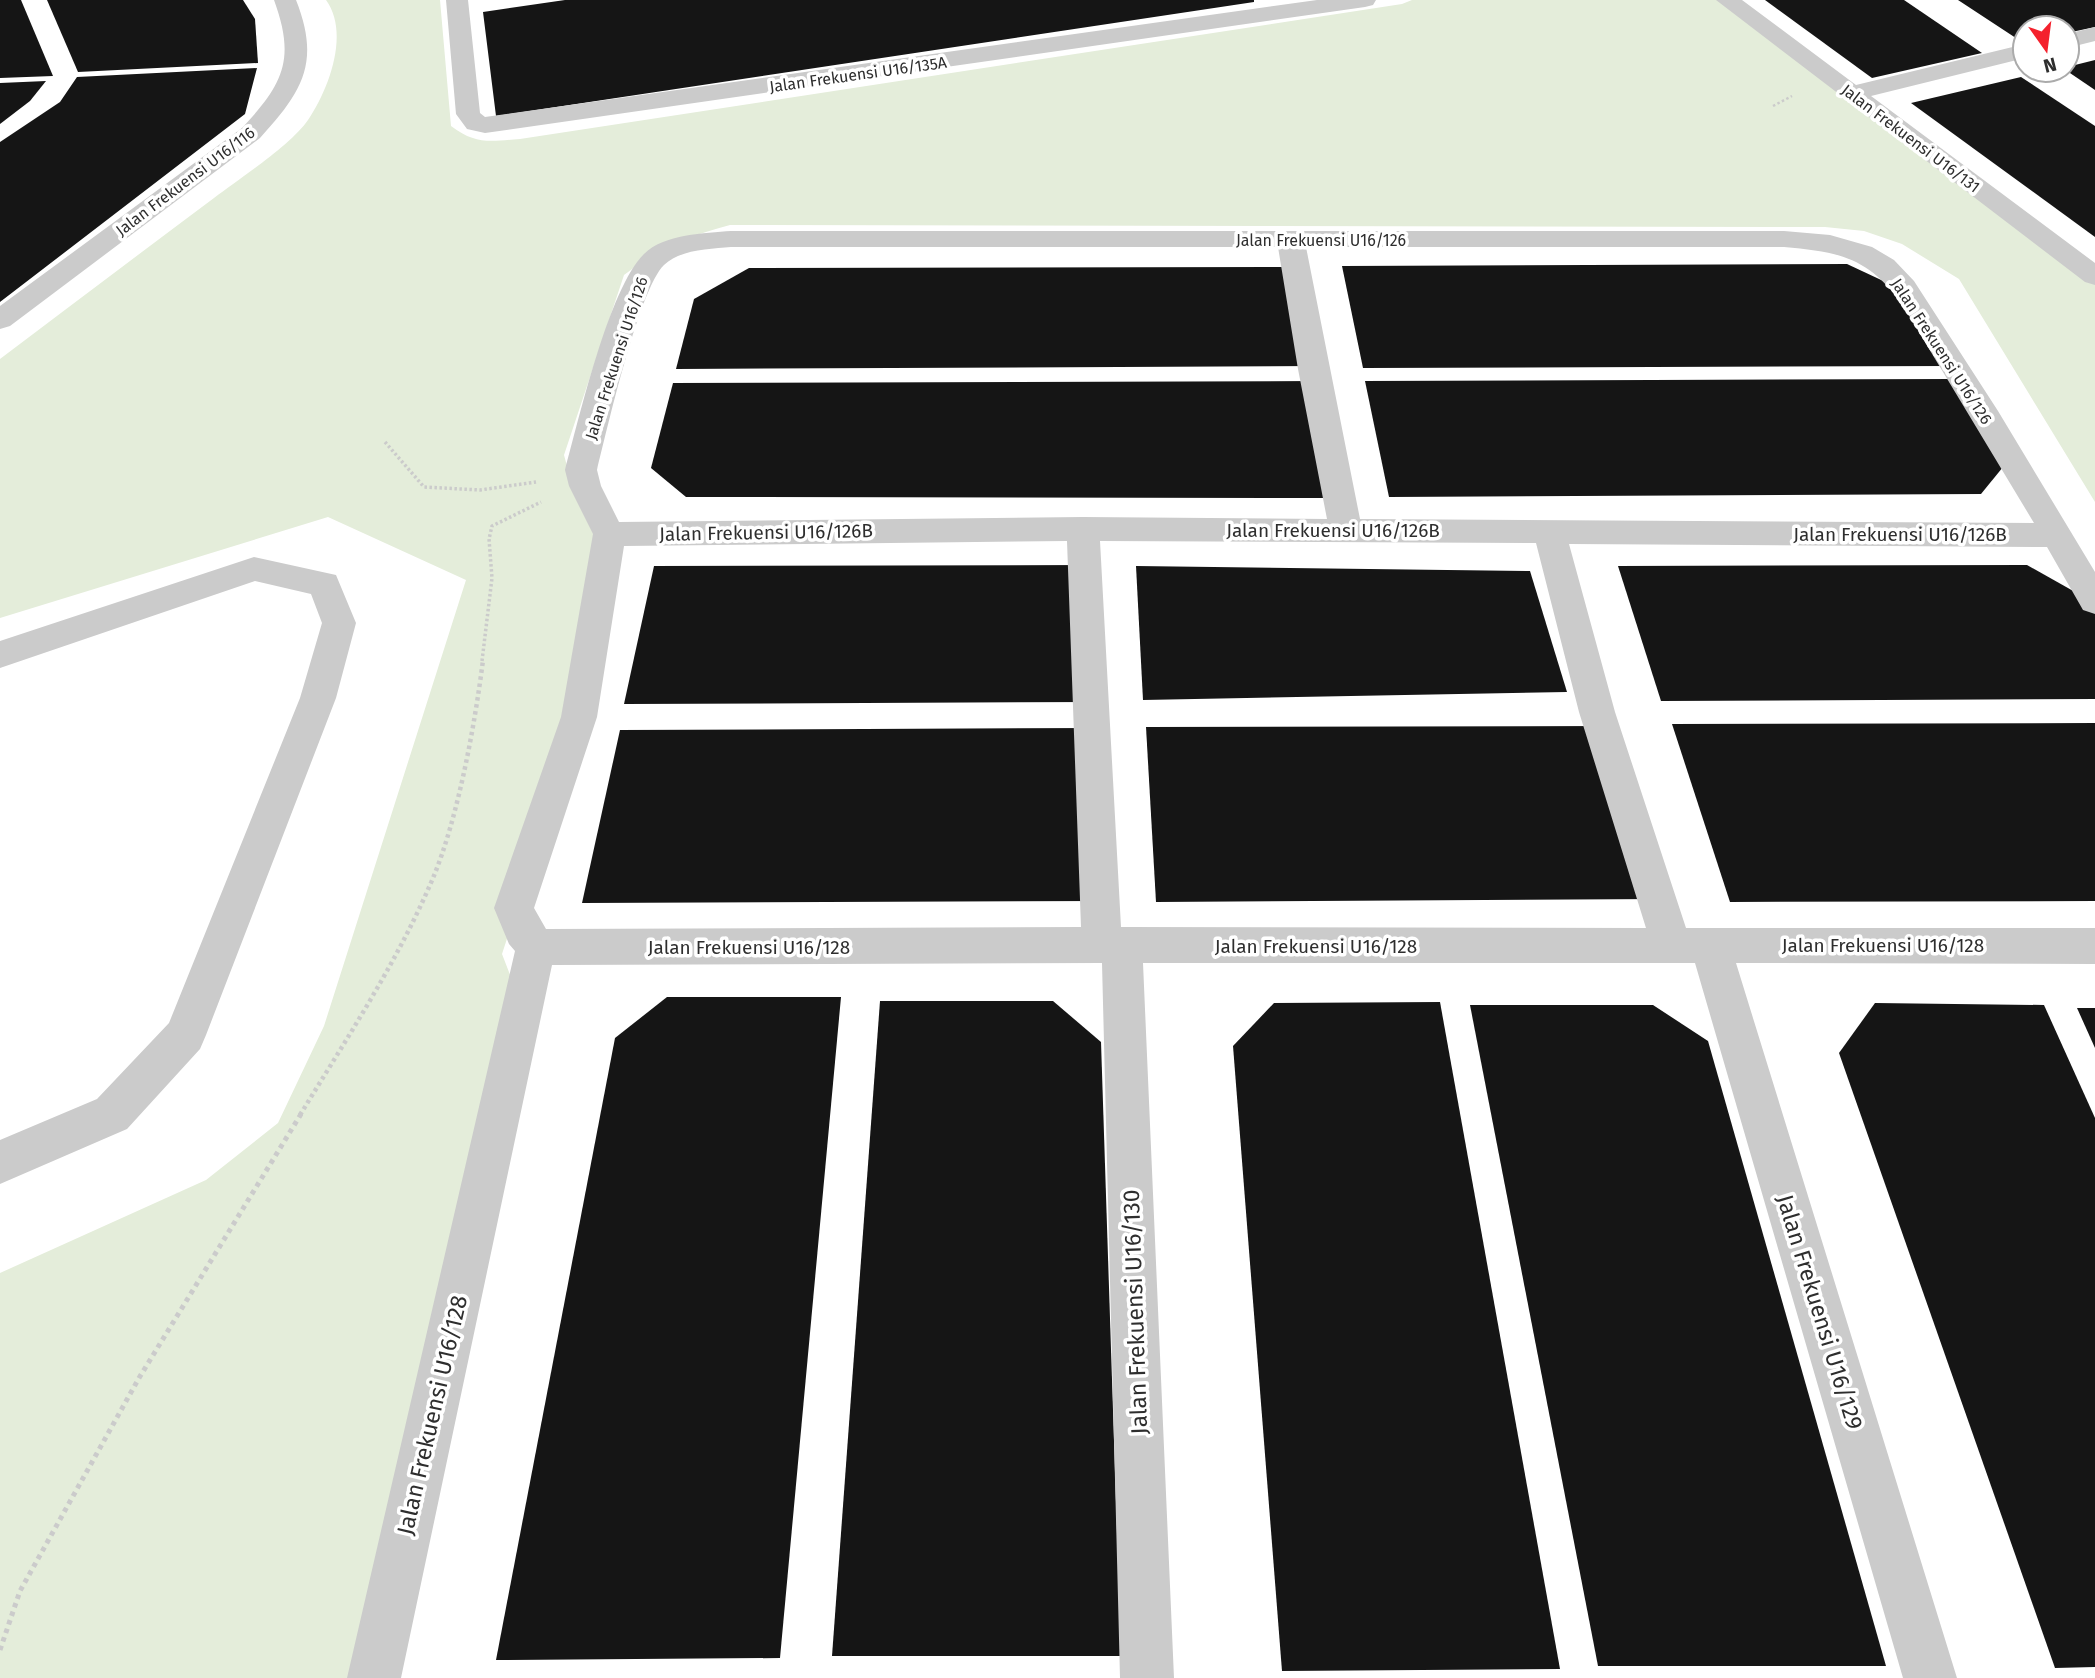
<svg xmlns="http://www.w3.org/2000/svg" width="2095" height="1678" viewBox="0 0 2095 1678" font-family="'Fira Sans',sans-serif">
<rect width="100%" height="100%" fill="#fff"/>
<path fill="#e4edda" d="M326,0h114l11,126c25,19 39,15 69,13l882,-135 10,-4h316l367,273v229l-136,-223 -57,-35 -38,-13 -39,-4 -1095,-2c-44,12 -69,22 -106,50l-60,180 9,33 39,46 -39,203 -71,217 12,31 -166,693h-348v-405l206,-93 72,-57 46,-97 142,-446 -138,-63 -328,101v-259c71,-54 142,-107 214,-161 25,-19 77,-53 94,-78 21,-31 42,-87 18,-120z"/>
<g fill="#151515">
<polygon points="0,0 21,0 53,76 0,78"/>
<polygon points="47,0 243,0 255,19 258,63 78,72"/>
<polygon points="565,0 1254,0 1254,2 496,116 483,12"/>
<polygon points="1765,0 1904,0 1982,53 1872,78"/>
<polygon points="1958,0 2095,0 2095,27 2067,33 2067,28 2025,28 2025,44"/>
<polygon points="2095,60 2095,90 2067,71 2067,67"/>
<polygon points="257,68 245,114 0,302 0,142 60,102 77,77"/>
<polygon points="2021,77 2095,126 2095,237 1911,103"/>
<polygon points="46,81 30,101 0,124 0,83"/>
<polygon points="1847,264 1909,293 1950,366 1363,368 1342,266"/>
<polygon points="1298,267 1315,366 676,369 694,299 749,268"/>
<polygon points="1953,379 2003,467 1981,494 1389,497 1365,381"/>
<polygon points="1317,381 1336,498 686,497 651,468 673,383"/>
<polygon points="1091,565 1096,702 624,704 654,566"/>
<polygon points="2027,565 2091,601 2095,607 2095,699 1661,701 1618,566"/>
<polygon points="1136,566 1530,571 1567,692 1143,700"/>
<polygon points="2095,723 2095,901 1730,902 1672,724"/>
<polygon points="1611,726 1662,899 1156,902 1146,727"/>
<polygon points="1097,728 1101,901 582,903 620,730"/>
<polygon points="667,997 841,997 780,1658 496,1660 615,1038"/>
<polygon points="880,1001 1053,1001 1101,1042 1121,1656 832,1656"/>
<polygon points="1440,1002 1560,1669 1282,1671 1233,1046 1274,1003"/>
<polygon points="1875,1003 2044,1005 2095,1118 2095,1667 2055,1668 1839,1053"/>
<polygon points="1470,1005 1653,1005 1708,1041 1886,1666 1598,1666"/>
<polygon points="2077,1008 2095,1008 2095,1048"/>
</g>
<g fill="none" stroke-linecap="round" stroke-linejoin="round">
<polyline stroke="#cbcbcb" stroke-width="2.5" stroke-dasharray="2.5 2.5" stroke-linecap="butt" points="1773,106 1792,96"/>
<g stroke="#cbcbcb" stroke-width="3.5" stroke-dasharray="2.5 2.5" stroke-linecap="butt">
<polyline points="385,442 424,487 480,490 536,482"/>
<polyline points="482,661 492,578 489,539 492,526 541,502"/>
</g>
<path stroke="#cbcbcb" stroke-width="4.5" stroke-dasharray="3.5 3.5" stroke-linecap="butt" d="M300,1115c47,-77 98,-154 133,-237 25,-60 42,-154 50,-218"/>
<polyline stroke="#cbcbcb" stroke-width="5" stroke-dasharray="4.5 4.5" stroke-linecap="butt" points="0,1650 20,1591 139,1378 301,1114"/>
<g fill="#cbcbcb" fill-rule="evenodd">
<path d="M274,0h22c25,63 6,92 -36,138l-250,188 -10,3v-23l242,-178c41,-44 54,-68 32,-128z"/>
<polygon points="446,0 468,0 480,113 485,117 1317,0 1376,0 1373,5 1365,7 485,133 467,129 456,114"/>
<polygon points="1716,0 1742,0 1856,85 2025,44 2025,58 1871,96 2095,263 2095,285 2085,282"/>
<polygon points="2095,27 2095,41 2067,48 2067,34"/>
<path d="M731,231h1053l46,4 42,12 22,13 20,21 84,130 97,161v42l-12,-4 -36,-63 -478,-3 46,168 71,216h409v36l-359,-1 221,715h-54l-208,-715h-552l31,715h-54l-18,-715 -550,2 -151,713h-54l168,-727 -6,-7 -15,-36 67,-191 32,-183 -24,-48 -4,-16c14,-51 44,-182 79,-216 20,-20 61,-21 87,-23zM731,247h547l20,122 29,150 -244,-2 -464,5 -18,-36 -4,-16c10,-40 42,-181 67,-205 17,-16 46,-16 67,-18zM1306,247h478c55,5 84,10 118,57l132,219 -674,-4zM1067,541l14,386 -535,2 -12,-21 63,-191 27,-171zM1100,541l436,2 43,169 67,216 -525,-1z"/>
<polygon points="254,557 336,575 356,623 336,698 206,1035 200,1049 127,1129 0,1184 0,1140 97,1099 169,1023 300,698 322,623 311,594 255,581 0,668 0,641"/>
</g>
</g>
<g text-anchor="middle" stroke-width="7" stroke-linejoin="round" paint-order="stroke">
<g font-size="16" fill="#2e2e2e" stroke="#fff">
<text transform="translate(858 74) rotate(-8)" y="6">Jalan Frekuensi U16/135A</text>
<text transform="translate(1911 138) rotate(37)" y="6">Jalan Frekuensi U16/131</text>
<text transform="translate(185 181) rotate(-37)" y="6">Jalan Frekuensi U16/116</text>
<text x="1321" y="246">Jalan Frekuensi U16/126</text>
<text transform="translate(1942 351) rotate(57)" y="6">Jalan Frekuensi U16/126</text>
<text transform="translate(616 358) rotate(-72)" y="6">Jalan Frekuensi U16/126</text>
</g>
<g font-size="19" fill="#2e2e2e" stroke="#fff">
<text x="1333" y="537">Jalan Frekuensi U16/126B</text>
<text transform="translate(766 532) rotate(-1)" y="7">Jalan Frekuensi U16/126B</text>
<text x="1900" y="541">Jalan Frekuensi U16/126B</text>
<text x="1883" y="952">Jalan Frekuensi U16/128</text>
<text x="1316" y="953">Jalan Frekuensi U16/128</text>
<text x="749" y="954">Jalan Frekuensi U16/128</text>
</g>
<g font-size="23" fill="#2e2e2e" stroke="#fff">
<text transform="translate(1135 1312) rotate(-92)" y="8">Jalan Frekuensi U16/130</text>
<text transform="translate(1820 1312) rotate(73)" y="8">Jalan Frekuensi U16/129</text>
<text transform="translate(432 1415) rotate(-77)" y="8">Jalan Frekuensi U16/128</text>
</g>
</g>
<g transform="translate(2046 49) rotate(166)"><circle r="33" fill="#ffffff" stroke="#ababab" stroke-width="2"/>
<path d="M0-5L12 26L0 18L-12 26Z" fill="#f4212d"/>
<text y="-10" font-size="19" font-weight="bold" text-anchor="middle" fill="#2e2e2e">N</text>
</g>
</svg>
